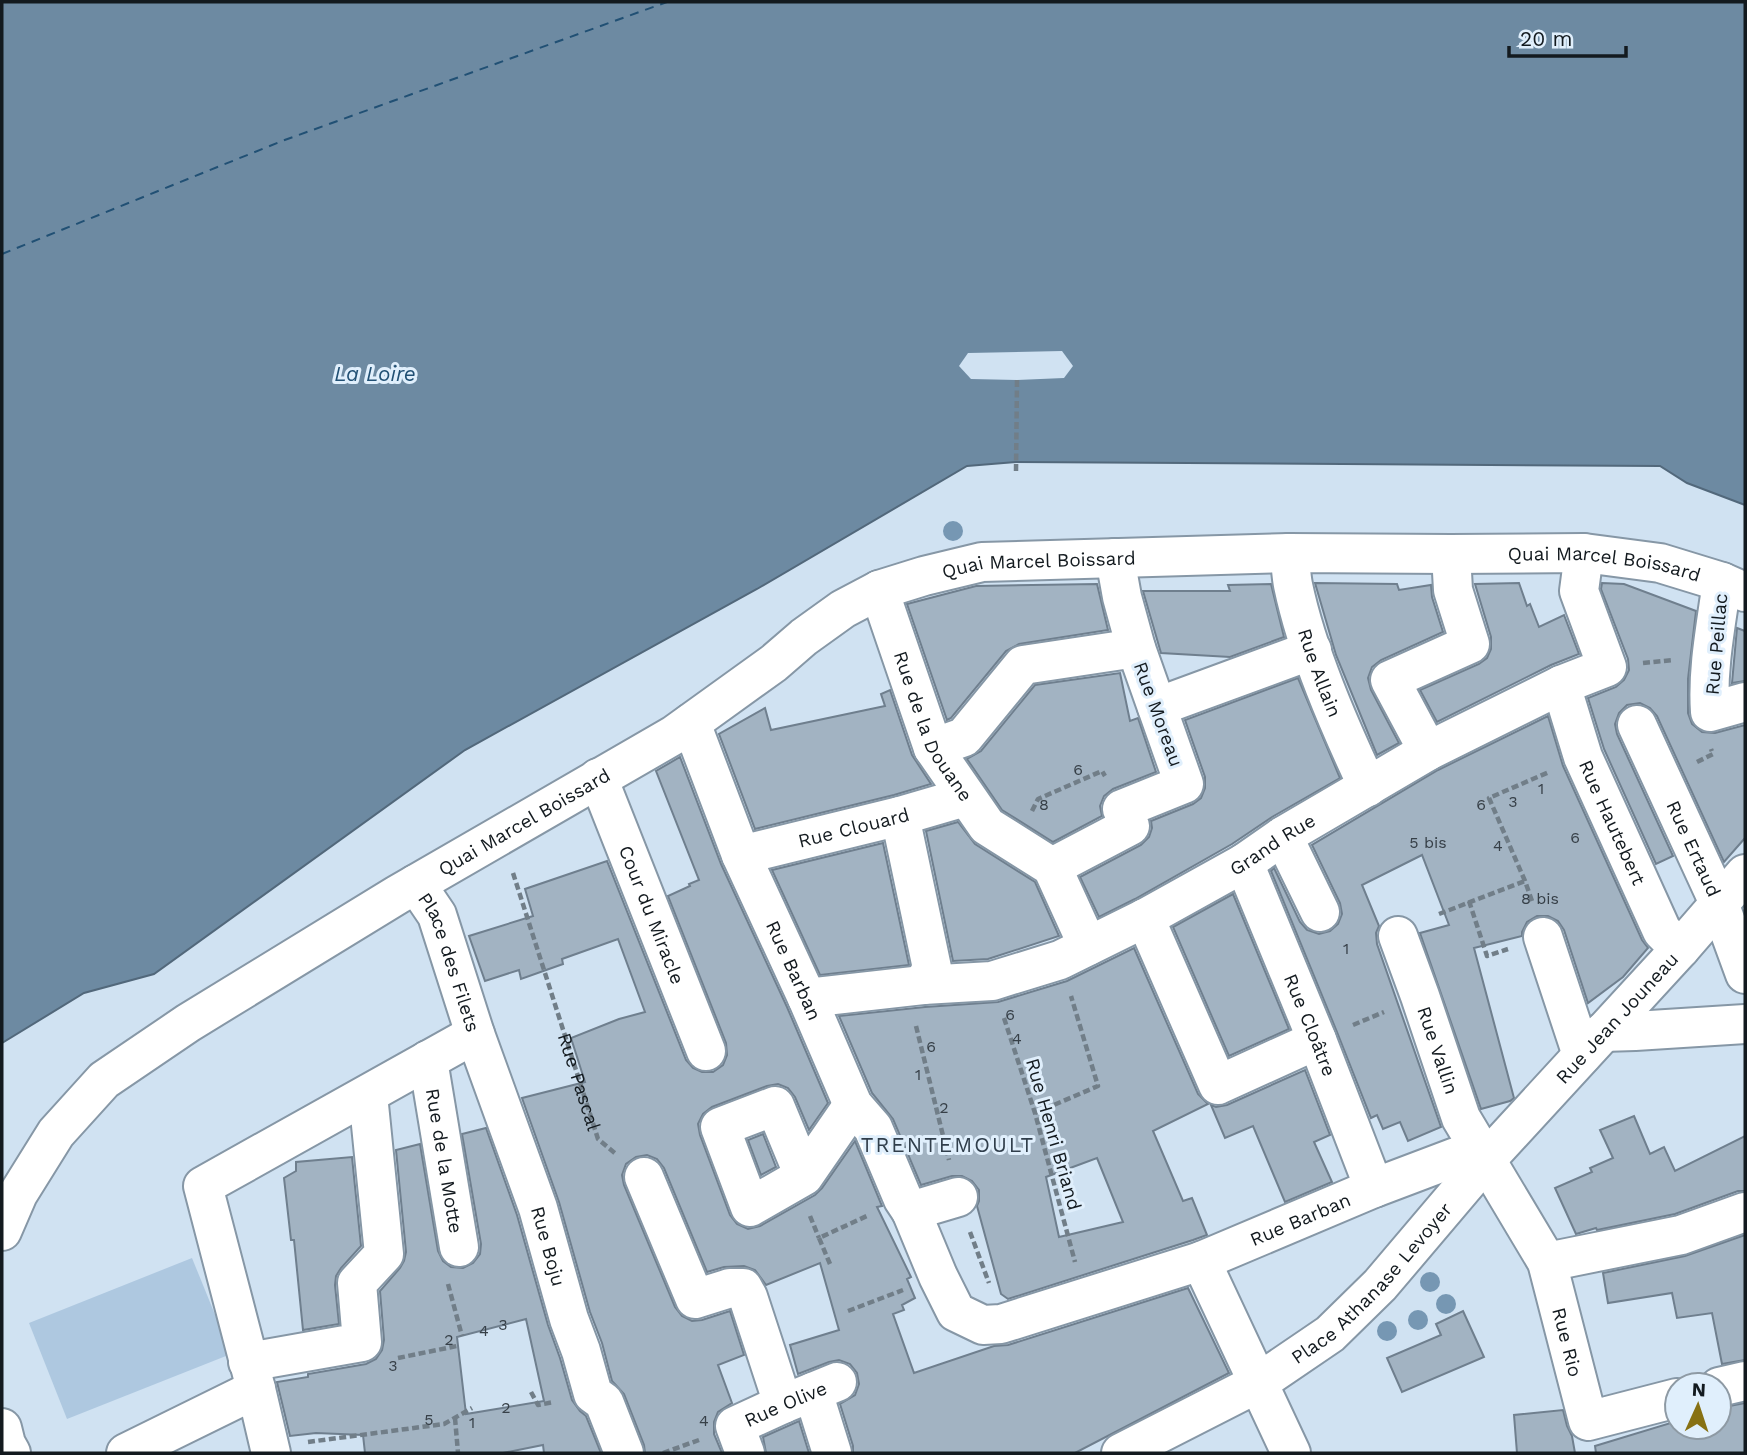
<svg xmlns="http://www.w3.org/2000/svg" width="1747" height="1455" viewBox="0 0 1747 1455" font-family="'Work Sans',sans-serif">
<rect width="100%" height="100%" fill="#d0e2f2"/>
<polygon fill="#aec8e0" points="192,1258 231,1354 67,1419 29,1323"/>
<polygon fill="#6d8aa2" stroke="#52687b" stroke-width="2" points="2,2 1745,2 1745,505 1687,483 1660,466 1016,462 967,466 757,589 465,750 154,974 84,993 2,1043"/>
<polygon fill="#d0e2f2" points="1062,351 1073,366 1064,378 1017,380 971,379 959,366 968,353"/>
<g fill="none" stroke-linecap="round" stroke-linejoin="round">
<polyline stroke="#215074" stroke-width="2" stroke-dasharray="9 7" stroke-linecap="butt" points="2,254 282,141 667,2"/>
</g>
<g fill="#a2b3c2" stroke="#6f7f8e" stroke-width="2" fill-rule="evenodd">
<polygon points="1315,583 1397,584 1399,590 1431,585 1432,597 1443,632 1381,660 1372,667 1368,678 1371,690 1399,743 1377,755 1336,655"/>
<polygon points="1519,583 1527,606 1530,604 1539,627 1564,615 1579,654 1551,665 1437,722 1420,690 1479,664 1487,658 1491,649 1491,637 1475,584"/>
<polygon points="1602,583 1624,584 1696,611 1688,679 1688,713 1692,724 1702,732 1715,733 1745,725 1745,838 1724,862 1657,716 1650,708 1640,703 1627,705 1619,713 1615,724 1617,734 1673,856 1656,864 1604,749 1588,698 1616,687 1624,680 1629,670 1628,659 1601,589"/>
<polygon points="1097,584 1108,630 1019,644 1006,651 951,718 947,720 907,604 976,586"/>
<polygon points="1271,584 1284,637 1230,657 1161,653 1143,591 1230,591 1228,585"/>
<polygon points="1737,628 1745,631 1745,681 1732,683"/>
<polygon points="1120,673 1130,721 1138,718 1156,772 1113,789 1104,796 1100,806 1102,816 1053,842 1002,810 967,759 981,751 1035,685"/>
<polygon points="1298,678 1340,778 1272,817 1232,844 1135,899 1099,917 1080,877 1141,845 1149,837 1152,828 1151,821 1193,804 1201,798 1205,788 1205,777 1185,720"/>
<polygon points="890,690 912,755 931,784 894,795 755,829 719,734 765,708 771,730 885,706 881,694"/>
<polygon points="1548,716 1563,766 1642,940 1648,948 1623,977 1588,1003 1564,930 1558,921 1548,916 1537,916 1527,922 1522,932 1522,936 1474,948 1514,1098 1510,1101 1481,1109 1420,933 1449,925 1422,855 1362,885 1379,926 1376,933 1377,944 1441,1127 1408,1141 1400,1122 1383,1129 1377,1115 1371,1118 1337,1032 1271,871 1274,868 1300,922 1307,930 1319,934 1330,931 1338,924 1342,914 1340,903 1312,845 1438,770"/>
<polygon points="680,757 721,864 787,1007 828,1103 809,1130 795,1097 788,1088 778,1084 767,1086 712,1107 703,1114 698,1124 700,1135 730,1215 737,1224 748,1229 760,1226 815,1195 822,1188 855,1141 882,1206 877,1207 911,1277 907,1279 915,1298 902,1305 904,1310 893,1314 914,1373 994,1346 1008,1345 1188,1288 1229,1373 1075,1453 853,1453 853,1446 840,1404 855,1395 859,1384 857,1373 850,1364 839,1360 829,1362 798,1374 790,1345 839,1330 820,1263 766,1285 755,1270 744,1266 724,1267 707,1272 664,1168 657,1159 647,1155 636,1157 626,1164 622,1175 624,1185 675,1307 682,1316 692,1321 702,1320 730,1311 744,1355 718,1365 732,1403 718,1412 714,1422 714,1434 722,1453 645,1453 644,1445 624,1394 612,1381 602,1343 590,1312 559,1202 522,1098 585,1082 571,1038 619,1019 645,1012 618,939 562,959 563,964 521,979 519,970 485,981 469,936 533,916 525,889 607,861 686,1060 693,1068 702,1072 713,1072 723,1065 727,1055 726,1043 668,896 690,886 689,884 699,880 656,771"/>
<polygon points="958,822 975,844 1035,882 1059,936 988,959 953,961 926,831"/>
<polygon points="883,843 909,965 820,975 772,870"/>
<polygon points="1233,894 1289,1029 1229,1056 1173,927"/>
<path d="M1134,948l64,146 10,10 -55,27 30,70 9,-3 15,37 -14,5 -185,59 -7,-5 -24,-88 2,-5v-11l-7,-9 -10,-5h-10l-31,9 -28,-66 -21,-26 -33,-77 86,-9 73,-5 69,-21zM1097,1158l26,64 -64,15 -13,-60z"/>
<polygon points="1305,1070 1330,1135 1314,1142 1332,1182 1285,1202 1253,1126 1225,1138 1211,1105 1216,1107 1227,1105"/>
<polygon points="1634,1116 1650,1154 1664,1147 1675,1171 1745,1136 1745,1191 1738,1191 1675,1214 1597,1230 1596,1228 1576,1234 1555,1188 1592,1172 1590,1168 1613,1158 1600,1130"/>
<path d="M486,1128l31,87 31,110 12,33 12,42 8,11 6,5 15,37h-57l-1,-8 -40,8h-138l-2,-18 -47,-2 -26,3 -13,-54 31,-5v-3l58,-10 10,-5 6,-9 2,-10 -4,-49 20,-23 4,-7 2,-9 -10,-102 24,-6 18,107 5,10 8,6 12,1 10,-5 7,-9 1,-10 -19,-110zM526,1319l18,82 -78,13 -9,-77z"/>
<polygon points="763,1134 776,1167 761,1175 748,1140"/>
<polygon points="352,1157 361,1246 341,1268 336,1276 335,1285 339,1324 303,1330 294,1240 291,1240 284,1178 296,1171 296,1162"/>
<polygon points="1745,1235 1745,1360 1722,1364 1712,1313 1677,1318 1672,1293 1608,1303 1603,1273 1685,1256"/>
<polygon points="1463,1311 1484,1357 1402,1392 1387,1358 1441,1335 1436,1324"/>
<polygon points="1745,1403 1745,1453 1596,1453 1595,1446 1677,1421 1677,1427 1719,1427 1719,1408"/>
<polygon points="1563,1410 1567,1426 1572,1436 1575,1453 1517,1453 1514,1415"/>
<polygon points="799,1421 809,1453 766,1453 763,1437"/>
</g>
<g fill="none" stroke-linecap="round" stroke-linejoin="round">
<defs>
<g id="minor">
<path id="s2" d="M1289,553c2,11 2,22 4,32 14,67 46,140 75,202"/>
<path d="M1722,582c-6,43 -15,87 -12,130l35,-10"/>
<path id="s3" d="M879,590l54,158 54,78 65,41 36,79"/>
<path id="s4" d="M1561,685l22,72 79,174 18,18"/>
<polyline points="1157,707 1312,650"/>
<path id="s5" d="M691,723l50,132 66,143 46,107 20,23 30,71 8,12"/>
<path id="s6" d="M1637,725l82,178 26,71"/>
<polyline points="933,748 964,737 1023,665 1136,648"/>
<polyline points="1428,751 1390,680 1470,644 1453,590 1451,554"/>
<path id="s7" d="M598,778l108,273"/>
<polyline points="900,816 932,968 923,985"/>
<polyline points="1283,836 1320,912"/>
<path id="s8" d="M741,855l159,-39 65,-19"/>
<path id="s9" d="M1244,863l73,177 57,148"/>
<polyline points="1052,867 1130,826 1122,809 1184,784 1136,648 1122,597 1115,558"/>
<path id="s10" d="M416,884l21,31 38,119 63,174 31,111 12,32 12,43 11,8 20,51"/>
<polyline points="1145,918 1218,1085 1317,1040"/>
<path id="s11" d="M1398,936l22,60 41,122 86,144 41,159 89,-23"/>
<polyline points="1543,937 1582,1055"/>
<path id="s12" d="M807,998l116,-13 69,-4 68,-21 85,-42 99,-55 39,-27 145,-85 133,-66 46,-18 -28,-76 5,-38"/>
<polyline points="1603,1032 1635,1031 1745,1024"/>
<path id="s13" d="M428,1060l31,187"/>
<polyline points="804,1176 775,1106 720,1127 750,1207 804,1176 853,1105"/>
<polyline points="644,1177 695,1299 730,1288 743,1288 748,1297 783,1404"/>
<path id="s14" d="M958,1197l-47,14 27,65 18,36 27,13 18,-1 200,-63 173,-73 82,-31 22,12"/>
<path id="s15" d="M2,1231l16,-37 38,-61 48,-53 84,-57 209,-128 277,-160 100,-72 30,-26 39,-28 36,-19 45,-14 58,-14 307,-9 162,1 133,-1 76,10 62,19 23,10"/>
<polyline points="1201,1261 1291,1453"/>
<polyline points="1547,1262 1681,1235 1745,1212"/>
<polyline points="248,1362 362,1342 357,1283 384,1254 368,1095"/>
<polyline points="1719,1387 1745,1381"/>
<polyline points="813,1392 832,1453"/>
<polyline points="2,1428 6,1444 11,1453"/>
<polyline points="126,1453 256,1389"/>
<polyline points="271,1453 256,1389 203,1186 475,1034"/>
<path id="s16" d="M745,1453l-10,-27 48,-22 54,-22"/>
<path id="s17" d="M1121,1453l137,-70 72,-49 50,-49 106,-125 194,-211 65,-75"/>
</g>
</defs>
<use href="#minor" stroke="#8697a6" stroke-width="42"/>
<g stroke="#717e88" stroke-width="4.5" stroke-dasharray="7 3.5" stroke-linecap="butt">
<polyline points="1016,471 1017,380"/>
<polyline points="1643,663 1673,660"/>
<polyline points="1697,762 1713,754 1711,749"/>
<polyline points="1032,811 1038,799 1102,771 1105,776"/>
<path id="s1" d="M513,873l85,266 18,15"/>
<polyline points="1469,901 1487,956 1508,949"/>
<polyline points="1532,901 1525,881 1489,798 1549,772"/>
<polyline points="1439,914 1525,881"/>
<polyline points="1004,1018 1035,1113 1075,1262"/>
<polyline points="1353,1025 1384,1012"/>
<polyline points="916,1026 949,1160"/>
<polyline points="1035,1113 1098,1086 1071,996"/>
<polyline points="810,1216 819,1238"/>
<polyline points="970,1232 989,1283"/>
<polyline points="830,1264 819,1238 869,1215"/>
<polyline points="448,1284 462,1336"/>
<polyline points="848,1311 903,1290"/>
<polyline points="398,1358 457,1346"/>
<polyline points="531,1392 538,1405 554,1402"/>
<polyline points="455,1418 458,1453"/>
<polyline points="308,1442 444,1424 472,1408"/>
<polyline points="663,1453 699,1440"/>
</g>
<use href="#minor" stroke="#fff" stroke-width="38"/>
</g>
<g fill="#7697b3">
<circle cx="953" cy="531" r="10"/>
<circle cx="1430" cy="1282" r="10"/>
<circle cx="1446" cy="1304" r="10"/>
<circle cx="1418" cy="1320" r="10"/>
<circle cx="1387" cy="1331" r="10"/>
</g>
<g text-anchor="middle" stroke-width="6" stroke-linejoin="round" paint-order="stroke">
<g font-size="16" fill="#374048">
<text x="1078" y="775">6</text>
<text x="1541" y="794">1</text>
<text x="1513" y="807">3</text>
<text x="1044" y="810">8</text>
<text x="1481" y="810">6</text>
<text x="1575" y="843">6</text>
<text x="1428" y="848">5 bis</text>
<text x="1498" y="851">4</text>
<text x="1540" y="904">8 bis</text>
<text x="1346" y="954">1</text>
<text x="1010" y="1020">6</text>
<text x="1017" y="1044">4</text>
<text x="931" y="1052">6</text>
<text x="918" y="1080">1</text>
<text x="944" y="1113">2</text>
<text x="503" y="1330">3</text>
<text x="484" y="1336">4</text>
<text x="449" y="1345">2</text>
<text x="393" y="1371">3</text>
<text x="506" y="1413">2</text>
<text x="429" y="1425">5</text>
<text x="704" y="1426">4</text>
<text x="472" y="1428">1</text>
</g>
<g font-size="19" fill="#131a1f" stroke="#e0effc">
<text dy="7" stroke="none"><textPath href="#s15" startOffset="1265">Quai Marcel Boissard</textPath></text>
<text dy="7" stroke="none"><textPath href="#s15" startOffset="1832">Quai Marcel Boissard</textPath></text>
<text transform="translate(1716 644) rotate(-85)" y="7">Rue Peillac</text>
<text dy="7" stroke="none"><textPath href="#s2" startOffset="124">Rue Allain</textPath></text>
<text transform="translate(1159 714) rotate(70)" y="7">Rue Moreau</text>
<text dy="7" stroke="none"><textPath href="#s3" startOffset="147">Rue de la Douane</textPath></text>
<text dy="7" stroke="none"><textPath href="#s15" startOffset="677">Quai Marcel Boissard</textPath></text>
<text dy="7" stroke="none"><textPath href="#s4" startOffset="147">Rue Hautebert</textPath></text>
<text dy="7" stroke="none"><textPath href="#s8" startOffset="116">Rue Clouard</textPath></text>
<text dy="7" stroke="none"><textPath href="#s12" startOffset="499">Grand Rue</textPath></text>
<text dy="7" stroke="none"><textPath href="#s6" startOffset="136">Rue Ertaud</textPath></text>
<text dy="7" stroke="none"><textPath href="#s7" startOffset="147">Cour du Miracle</textPath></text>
<text dy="7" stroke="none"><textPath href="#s10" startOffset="86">Place des Filets</textPath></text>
<text dy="7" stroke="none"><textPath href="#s5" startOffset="268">Rue Barban</textPath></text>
<text dy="7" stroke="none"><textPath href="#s17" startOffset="668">Rue Jean Jouneau</textPath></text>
<text dy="7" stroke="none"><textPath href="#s9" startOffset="175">Rue Cloâtre</textPath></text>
<text dy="7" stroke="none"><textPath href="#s11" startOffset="121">Rue Vallin</textPath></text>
<text dy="7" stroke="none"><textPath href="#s1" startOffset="219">Rue Pascal</textPath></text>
<text transform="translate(1054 1134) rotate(74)" y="7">Rue Henri Briand</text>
<text dy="7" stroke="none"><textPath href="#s13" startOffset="102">Rue de la Motte</textPath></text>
<text dy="7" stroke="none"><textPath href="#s14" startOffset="525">Rue Barban</textPath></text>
<text dy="7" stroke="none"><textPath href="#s10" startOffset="387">Rue Boju</textPath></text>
<text dy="7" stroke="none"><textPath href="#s17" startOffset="306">Place Athanase Levoyer</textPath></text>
<text dy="7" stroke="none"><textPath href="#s11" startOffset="443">Rue Rio</textPath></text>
<text dy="7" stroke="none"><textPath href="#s16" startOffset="84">Rue Olive</textPath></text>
</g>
<g font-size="21" font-style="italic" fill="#215074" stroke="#e0effc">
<text x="375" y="381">La Loire</text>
</g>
<g font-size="21" letter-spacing="2" fill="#303e4b" stroke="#e0effc">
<text x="948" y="1152">TRENTEMOULT</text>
</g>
</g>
<rect width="1747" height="1455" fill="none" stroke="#131a1f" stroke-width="7"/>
<g transform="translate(1698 1406) rotate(3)"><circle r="33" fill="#e0effc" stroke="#8e9aa4" stroke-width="2"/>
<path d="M0-5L12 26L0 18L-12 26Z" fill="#877113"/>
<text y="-10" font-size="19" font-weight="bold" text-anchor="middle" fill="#131a1f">N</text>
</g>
<path d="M1509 46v10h117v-10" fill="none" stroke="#131a1f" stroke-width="3.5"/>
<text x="1520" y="46" font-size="21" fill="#131a1f" stroke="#e0effc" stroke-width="5" paint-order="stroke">20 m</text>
</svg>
